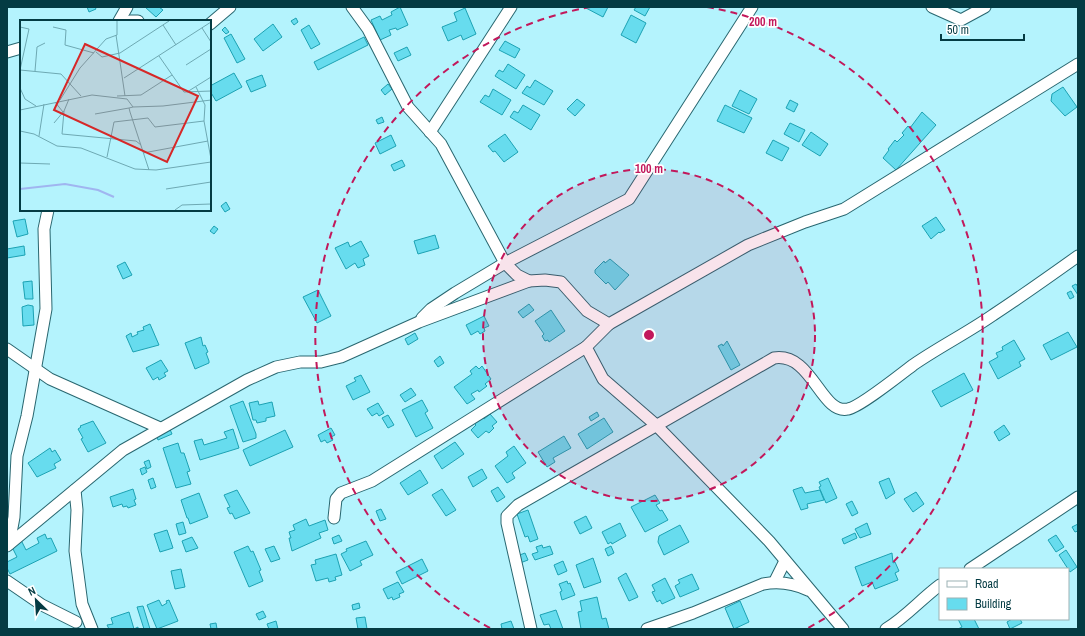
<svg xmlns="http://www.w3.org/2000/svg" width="1085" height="636" viewBox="0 0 1085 636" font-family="'Archivo Narrow',sans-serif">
<rect width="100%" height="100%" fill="#b4f3fd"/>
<g fill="#67dcee" stroke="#1ca2b3">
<polygon points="87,7 95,7 96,9 89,12"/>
<polygon points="145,7 159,7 163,10 156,17"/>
<polygon points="400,7 408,25 397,30 396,28 389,30 391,35 380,40 371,20 380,16 382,20 392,15 391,12"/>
<polygon points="584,7 608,7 603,17"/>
<polygon points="636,7 650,7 645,16 634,10"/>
<polygon points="465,8 476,34 463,40 461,35 448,41 442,27 457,21 454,13"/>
<polygon points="631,15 646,23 636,43 621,35"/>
<polygon points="296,18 298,22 294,25 291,21"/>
<polygon points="273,24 282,37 263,51 254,39"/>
<polygon points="309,25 320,44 311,49 301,30"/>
<polygon points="225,27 229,32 226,34 222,30"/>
<polygon points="231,34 245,59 237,63 224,38"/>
<polygon points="364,37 368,45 318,70 314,62"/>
<polygon points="505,41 520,49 515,58 499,50"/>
<polygon points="407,47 411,55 398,61 394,53"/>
<polygon points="508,64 525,75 516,89 495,76 499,70 503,72"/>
<polygon points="234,73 242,87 216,101 210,91 210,86"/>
<polygon points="262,75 266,86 251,92 246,81"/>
<polygon points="535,80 553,91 544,105 522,93 527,86 530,88"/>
<polygon points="388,84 392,89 385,95 381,90"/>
<polygon points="1063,87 1077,107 1065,116 1051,101 1052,94"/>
<polygon points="493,89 511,100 502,115 480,102 485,95 489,97"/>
<polygon points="740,90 757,99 749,114 732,106"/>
<polygon points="577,99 585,105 575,116 567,109"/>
<polygon points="790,100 798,104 794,112 786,108"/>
<polygon points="523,105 540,115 531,130 510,117 514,111 518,113"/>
<polygon points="725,105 752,118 744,133 717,121"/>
<polygon points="922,112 936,125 896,170 883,158 889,150 888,149 895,140 897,142 904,135 902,133 908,126 910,128"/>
<polygon points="382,117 384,122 378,124 376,120"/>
<polygon points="790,123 805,130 799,142 784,134"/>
<polygon points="811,132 828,144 820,156 802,145"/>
<polygon points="505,134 518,152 504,162 495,151 493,152 488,146"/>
<polygon points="391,135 396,146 380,154 375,143"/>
<polygon points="773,140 789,148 782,161 766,153"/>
<polygon points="402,160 405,166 394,171 391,165"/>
<polygon points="226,202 230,209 225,212 221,206"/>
<polygon points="936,217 945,230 940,233 939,232 931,239 922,226"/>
<polygon points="25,219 28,234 17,237 13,221"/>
<polygon points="214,226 218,229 214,234 210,231"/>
<polygon points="435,235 439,248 418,254 414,241"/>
<polygon points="361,241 369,256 363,259 365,265 358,268 355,263 346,269 335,248 348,242 350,247"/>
<polygon points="24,246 25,255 7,258 7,249"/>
<polygon points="610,259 629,275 615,290 608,282 606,284 595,273 595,270 604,261 605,263"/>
<polygon points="125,262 132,275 123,279 117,266"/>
<polygon points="32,281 33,299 25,299 23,282"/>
<polygon points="1076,284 1078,287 1078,295 1072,286"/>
<polygon points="318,290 331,316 317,323 303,297"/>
<polygon points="1071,291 1074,297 1070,299 1067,293"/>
<polygon points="529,304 534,310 523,318 518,312"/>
<polygon points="28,305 33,306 34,325 23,326 22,307"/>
<polygon points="551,310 565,331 549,342 548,340 545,341 542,336 544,334 535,321"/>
<polygon points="484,316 489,326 484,328 485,331 480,334 478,331 471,335 466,325"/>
<polygon points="150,324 159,345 133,352 126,336 131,333 132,337 138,334 137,332 144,330 143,327"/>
<polygon points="1068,332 1077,347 1051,360 1043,345"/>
<polygon points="415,333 418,339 408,345 405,339"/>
<polygon points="201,337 203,346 205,345 208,352 206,353 209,361 209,363 195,369 185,343"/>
<polygon points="1014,340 1025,359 1019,362 1021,366 998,379 989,362 998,357 996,353 1003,350 1002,347"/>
<polygon points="727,341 740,365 731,370 718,346 722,344 723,346"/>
<polygon points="440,356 444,363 438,367 434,361"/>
<polygon points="161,360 168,371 164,373 166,376 159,380 158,377 153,380 146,368"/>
<polygon points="476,366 479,369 482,366 491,379 485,384 487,386 479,392 478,390 471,394 475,399 467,404 454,387 472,374 470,371"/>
<polygon points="964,373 973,390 941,407 932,391"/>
<polygon points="361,375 370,392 353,400 346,386 356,381 354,378"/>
<polygon points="411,388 416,395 405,402 400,395"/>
<polygon points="422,400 428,411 425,413 433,428 416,437 402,410"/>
<polygon points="243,401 256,434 256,438 243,442 230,406"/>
<polygon points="258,401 259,405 272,402 275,416 266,418 266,421 257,423 256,420 253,420 249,403"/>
<polygon points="378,403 384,413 379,416 377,413 372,416 367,409"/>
<polygon points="597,412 599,416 591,421 589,417"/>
<polygon points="490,414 497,422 492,426 494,428 489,433 486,431 478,438 471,430 476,425 474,423 482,416 484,419"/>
<polygon points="388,415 394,425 388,428 382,418"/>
<polygon points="604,418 613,432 587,449 578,434"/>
<polygon points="93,421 106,443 88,452 81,439 83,438 78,429 81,427 80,426"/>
<polygon points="1004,425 1010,434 999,441 994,432"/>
<polygon points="169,427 172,434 158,440 155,433"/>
<polygon points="331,428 335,435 331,437 333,440 327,443 325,440 321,442 318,435"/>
<polygon points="233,429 239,448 200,460 194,441 202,439 204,445 227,438 224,432"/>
<polygon points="285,430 293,447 250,466 243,450"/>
<polygon points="564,436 571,448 553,458 555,462 547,467 538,452"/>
<polygon points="455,442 464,454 442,469 434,456"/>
<polygon points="178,443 181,453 184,453 190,471 187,472 191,484 176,488 163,448"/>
<polygon points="514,446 526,463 512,473 515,478 507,483 495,466 508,456 506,452"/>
<polygon points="50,448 52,452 55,450 61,460 54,464 56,468 37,477 28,463"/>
<polygon points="149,460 151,467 147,469 144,462"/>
<polygon points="145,467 147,472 142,475 140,469"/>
<polygon points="482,469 487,478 473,487 468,477"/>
<polygon points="420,470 428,483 408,495 400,483"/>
<polygon points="153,478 156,487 151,489 148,480"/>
<polygon points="828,478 837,498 826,503 819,487 821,486 819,482"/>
<polygon points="889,478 895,493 886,499 879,482"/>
<polygon points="498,487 505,497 497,502 491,491"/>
<polygon points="802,487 805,493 820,490 824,500 807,504 808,508 801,510 793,490"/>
<polygon points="133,489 136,499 134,500 136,505 128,508 127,506 123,507 122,504 113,507 110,497"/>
<polygon points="442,489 456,510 446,516 432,495"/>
<polygon points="237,490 250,513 235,519 232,513 230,514 227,508 230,507 224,495"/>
<polygon points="916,492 924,504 913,512 904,499"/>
<polygon points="199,493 208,517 190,524 188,518 187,518 181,500"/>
<polygon points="655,495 660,503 656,505 660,511 662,510 668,520 645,532 631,507"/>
<polygon points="852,501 858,513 852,516 846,504"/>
<polygon points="381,509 386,519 380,521 376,511"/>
<polygon points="528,510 538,539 530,542 528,536 525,537 517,514"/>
<polygon points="586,516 592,528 580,534 574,522"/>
<polygon points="306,519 309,526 325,520 328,530 319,533 321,538 292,551 289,538 291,538 289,532 295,530 293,525"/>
<polygon points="183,522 186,533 179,535 176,524"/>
<polygon points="620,523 626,536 612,544 611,542 608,544 602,532"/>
<polygon points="867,523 871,534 860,538 855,529"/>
<polygon points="1078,524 1078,531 1075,532 1072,527"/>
<polygon points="680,525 689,542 664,555 658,542 659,536"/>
<polygon points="167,530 173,548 160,552 154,534"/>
<polygon points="855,533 857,538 844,544 842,539"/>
<polygon points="45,534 47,539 51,538 57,551 10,574 7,568 7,562 17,557 11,545 21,540 26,550 39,543 37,538"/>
<polygon points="339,535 342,541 334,544 332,538"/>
<polygon points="1056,535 1064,547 1056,552 1048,540"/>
<polygon points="192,537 198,548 186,552 182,541"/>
<polygon points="366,541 373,555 360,561 362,565 350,571 341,554 347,551 346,549"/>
<polygon points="542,545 543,548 550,546 553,554 535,560 532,554 538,552 536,547"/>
<polygon points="248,546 251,552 253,551 261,570 259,571 263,581 249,587 234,552"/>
<polygon points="274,546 280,559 271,562 265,549"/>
<polygon points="611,546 614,553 608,556 605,549"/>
<polygon points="1066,550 1077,567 1070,572 1059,555"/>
<polygon points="525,553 528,560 520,563 517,556"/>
<polygon points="892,553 893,563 895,562 899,571 895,573 898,580 875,589 872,582 862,586 855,567"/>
<polygon points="336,554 342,575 335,577 336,580 329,582 328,578 316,581 311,565 316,564 315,560"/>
<polygon points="593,558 601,582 584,588 576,565"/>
<polygon points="422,559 428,571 402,584 396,572"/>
<polygon points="563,561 567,571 558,575 554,565"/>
<polygon points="181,569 185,587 175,589 171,571"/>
<polygon points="626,573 638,597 629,601 618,578"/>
<polygon points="692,574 699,589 680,597 675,586 680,583 678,580"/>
<polygon points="665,578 675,598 662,604 660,600 657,602 652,592 655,591 652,585"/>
<polygon points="567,581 568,584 570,583 575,595 562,600 560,592 562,591 559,584"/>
<polygon points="398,582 404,592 399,594 400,597 393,600 392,597 388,599 383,589"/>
<polygon points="597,597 602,619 606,618 609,629 581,629 578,612 582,611 580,601"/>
<polygon points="159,600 162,606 167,603 166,601 169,600 178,621 157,629 147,605"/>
<polygon points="740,601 749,622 734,629 725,608"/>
<polygon points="359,603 360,608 353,610 352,605"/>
<polygon points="143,606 150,629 144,629 137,607"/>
<polygon points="556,610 563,629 551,629 549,624 544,625 540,615"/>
<polygon points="263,611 266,617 259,620 256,614"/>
<polygon points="129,612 134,629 138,627 138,629 109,629 107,625 113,624 111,618"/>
<polygon points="365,617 367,629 358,629 356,618"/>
<polygon points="958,619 974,619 979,629 958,629 962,627"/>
<polygon points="1012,619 1020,619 1022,623 1010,629 1007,622"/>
<polygon points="276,621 278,629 269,629 267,624"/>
<polygon points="511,621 514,629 502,629 501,624"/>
<polygon points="216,623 217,629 211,629 210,624"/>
</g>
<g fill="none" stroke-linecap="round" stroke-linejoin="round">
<defs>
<g id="minor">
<polyline points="352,7 368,29 408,107 441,144 505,263 517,275 529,281"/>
<polyline points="932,7 961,20 985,7"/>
<polyline points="119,21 127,7"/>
<polyline points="130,21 138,21"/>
<polyline points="210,24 230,7"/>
<polyline points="7,52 21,48"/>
<polyline points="430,132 511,7"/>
<polyline points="422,318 431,309 455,293 505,263 629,199 752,7"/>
<polyline points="609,324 586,347 603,379 656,425 769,541 843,629"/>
<polyline points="7,349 50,379 160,428"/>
<polyline points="75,490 77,510 75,551 82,604 92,629"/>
<polyline points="334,518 336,499 341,493 372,481 586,347"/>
<polyline points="9,544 14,517 17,456 27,416 46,309 44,229 48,210"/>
<polyline points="7,546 123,450 247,380 276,367 300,362 321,362 341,357 419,322 529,281 545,280 561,282 587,311 609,324 748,245 805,222 844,209 1078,64"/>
<polyline points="970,569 1078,497"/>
<polyline points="7,581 42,605 76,622"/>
<polyline points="775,581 785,561"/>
<path d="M531,629l-24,-106v-7l11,-11 256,-147c38,-6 47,57 74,51 12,-2 53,-35 65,-44 26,-18 54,-32 80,-50 29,-19 57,-39 85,-59"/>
<path d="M647,629l46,-16 70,-29c16,-3 30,-1 45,6"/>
<path d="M886,629c20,-12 35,-30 54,-44"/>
</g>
</defs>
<use href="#minor" stroke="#296770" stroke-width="13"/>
<use href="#minor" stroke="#fff" stroke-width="11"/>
</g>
<circle cx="649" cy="335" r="166" fill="#c2185b" fill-opacity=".12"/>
<g fill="none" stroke="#c2185b" stroke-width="2" stroke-dasharray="7 5">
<circle cx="649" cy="335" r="166"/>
<path d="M490 628A333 333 0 0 1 591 7M707 7A333 333 0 0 1 808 628"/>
</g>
<g transform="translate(20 20)">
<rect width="191" height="191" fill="#b4f3fd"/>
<path fill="none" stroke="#a0b5f0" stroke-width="2" d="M0,169l45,-5 33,6 16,7"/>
<path fill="none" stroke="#6ea9b3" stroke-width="1" d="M143,5l13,20M0,7l9,2 -9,41M33,7l13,3 -1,15 29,8M182,8l9,14M96,15l9,61M76,32l6,5 18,-4 49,-32M139,36l25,36 27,-1M166,45l25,-16M0,50l41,4 20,22M15,51l2,-24 8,-4M104,58l87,-56M176,67l9,18 -1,16 7,38M0,68l5,11 11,7M167,72l24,-15M97,76l24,-1 31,-20M49,79l-5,12 -2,23 74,7 5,4M40,80l20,-32 26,-29 11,-4v-14M35,82l8,10M113,87l-4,1 1,4 19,58M0,90l72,-15 35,4 6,8 30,-1 48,-6M75,94l34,-6M34,103l10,-12M0,111l14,3 23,12 24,2 54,21 21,1 55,-8M19,116l5,-32M123,133l65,-12M87,137l7,-35 34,-4 7,9 49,-6M0,143l30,1M146,169l45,-7M155,190l7,-5 29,-1"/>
<path fill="#d62828" fill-opacity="0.15" stroke="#d62828" stroke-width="2" d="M65,24l113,52 -31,66 -113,-52z"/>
<rect width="191" height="191" fill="none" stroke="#043b43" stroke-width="2"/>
</g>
<circle cx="649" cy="335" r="6" fill="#c2185b" stroke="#fff" stroke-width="2"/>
<g font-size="12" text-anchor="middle" font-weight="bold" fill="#c2185b" stroke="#fff" stroke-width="3.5" stroke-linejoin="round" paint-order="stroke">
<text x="763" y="26">200 m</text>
<text x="649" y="173">100 m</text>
</g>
<rect width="1085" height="636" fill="none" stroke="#043b43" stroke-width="16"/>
<rect x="939" y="568" width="130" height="52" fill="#ffffff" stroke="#9bb1b4"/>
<rect x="947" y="581" width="20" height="6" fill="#ffffff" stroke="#9bb1b4"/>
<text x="975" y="588" font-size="12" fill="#043b43">Road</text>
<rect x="947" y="598" width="20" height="12" fill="#67dcee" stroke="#9bb1b4"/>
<text x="975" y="608" font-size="12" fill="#043b43">Building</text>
<g transform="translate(36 600) rotate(335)" stroke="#ffffff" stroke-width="3" paint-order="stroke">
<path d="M0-3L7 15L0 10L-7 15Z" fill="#043b43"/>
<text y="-6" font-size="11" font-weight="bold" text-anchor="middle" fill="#043b43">N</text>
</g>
<path d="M941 34v6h83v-6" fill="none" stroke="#043b43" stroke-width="2"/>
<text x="947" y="34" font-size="12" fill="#043b43" stroke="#ffffff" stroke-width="3" paint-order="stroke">50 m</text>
</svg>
